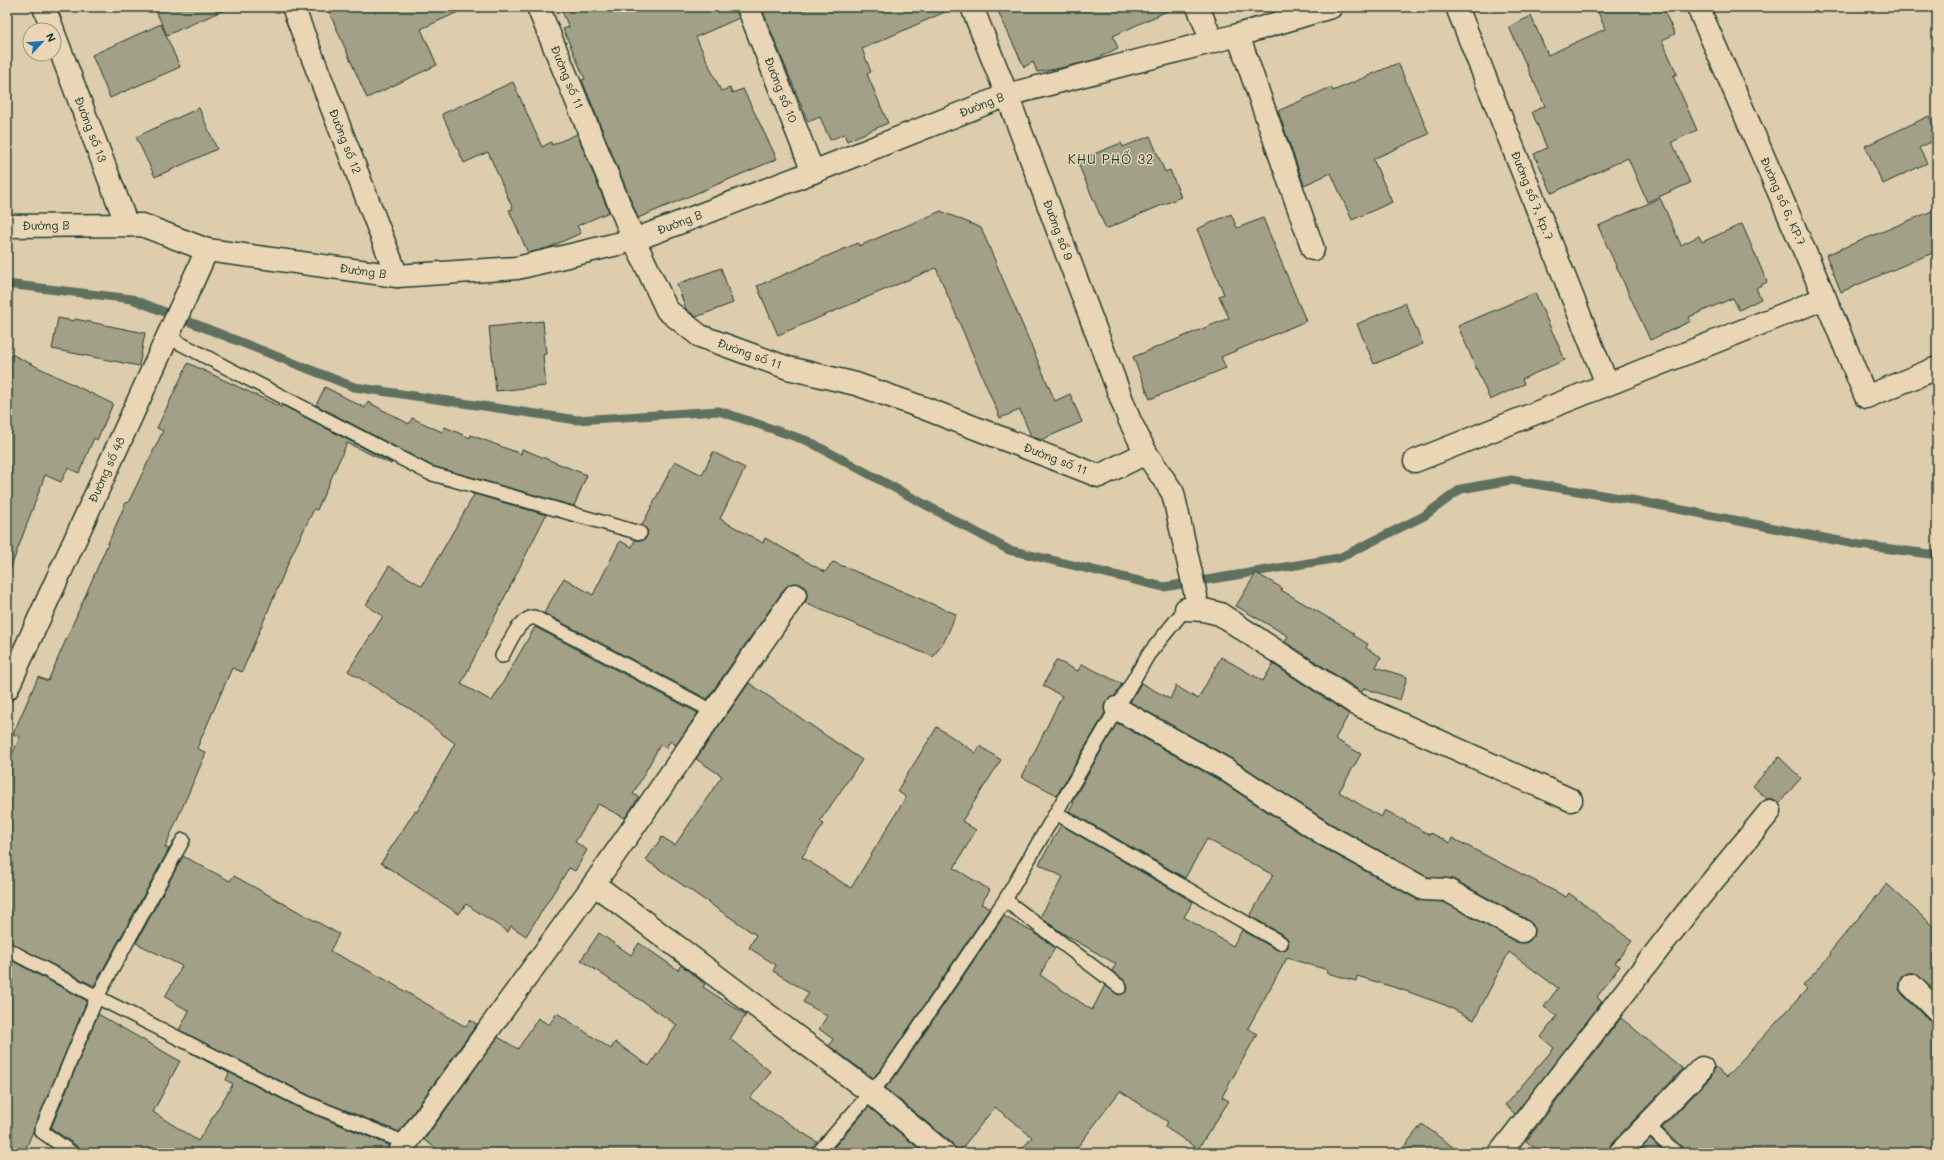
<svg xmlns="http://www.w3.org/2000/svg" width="1944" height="1160" viewBox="0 0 1944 1160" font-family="Mali,sans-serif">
<rect width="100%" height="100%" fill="#decdac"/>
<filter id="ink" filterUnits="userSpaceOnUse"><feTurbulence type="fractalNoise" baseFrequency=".025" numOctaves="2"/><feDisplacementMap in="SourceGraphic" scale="8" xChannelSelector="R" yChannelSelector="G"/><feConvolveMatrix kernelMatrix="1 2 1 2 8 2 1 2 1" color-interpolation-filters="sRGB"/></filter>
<g filter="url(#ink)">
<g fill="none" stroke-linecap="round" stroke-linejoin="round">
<polyline stroke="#606f5e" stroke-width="9" points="7,284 132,299 354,387 577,420 719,411 808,441 1009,550 1164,587 1339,558 1424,516 1461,489 1511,480 1632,500 1860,545 1937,555"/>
</g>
<g fill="#a2a087" stroke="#1f3d34">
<polygon points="154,7 231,7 167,35"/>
<polygon points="327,7 469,7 421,29 437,65 367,98"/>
<polygon points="560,7 736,7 739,18 696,37 721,91 730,88 732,93 743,89 777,159 638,218 582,80 585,79 563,29 569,27"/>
<polygon points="761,7 956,7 862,49 871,72 867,74 888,123 847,141 844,134 830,140 820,117 808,122"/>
<polygon points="996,7 1176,7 1113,36 1118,48 1094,60 1056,69 1037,72 1033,62 1024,67"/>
<polygon points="1596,7 1662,7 1675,34 1662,40 1677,74 1673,76 1697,130 1672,142 1690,183 1647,202 1628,158 1552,193 1534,154 1547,148 1532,112 1545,106 1509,27 1531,16 1548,55 1605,29"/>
<polygon points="161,24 180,67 110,98 92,55"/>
<polygon points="1398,63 1429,134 1373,159 1392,202 1352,220 1331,173 1304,185 1278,111 1331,87 1333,91"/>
<polygon points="513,82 542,147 551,142 552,145 577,134 609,212 577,226 581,233 548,248 528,253 509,210 513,209 488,152 464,163 442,114"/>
<polygon points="199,108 217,149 155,177 136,137"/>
<polygon points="1929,116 1937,132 1937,139 1919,148 1927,163 1883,184 1865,146"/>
<polygon points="1150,136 1165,172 1170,170 1181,197 1106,229 1077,161 1121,143 1123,147"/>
<polygon points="1660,198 1681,245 1699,236 1702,242 1742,224 1767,282 1756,288 1761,299 1739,310 1733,298 1689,317 1691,321 1650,340 1598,226"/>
<polygon points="1937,209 1937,251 1841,292 1826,255"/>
<polygon points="941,211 981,228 1055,401 1070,394 1082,422 1041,440 1031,436 1020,410 1000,418 936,268 778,335 757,286 858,243 859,246"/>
<polygon points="1231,214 1237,228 1263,218 1306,321 1221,357 1226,368 1150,399 1133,357 1229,318 1219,296 1224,294 1197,229"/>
<polygon points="721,268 733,303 696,317 686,309 677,284"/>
<polygon points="1535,293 1565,360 1522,379 1524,384 1490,400 1458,326"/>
<polygon points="1405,303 1423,344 1374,364 1357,324"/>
<polygon points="58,318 74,321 75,319 145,333 139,366 52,349"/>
<polygon points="543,321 546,354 543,355 546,386 496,391 489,327"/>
<polygon points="7,352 113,404 97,440 94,438 79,473 68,468 61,482 45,475 10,570 7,570"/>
<polygon points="188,363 281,407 282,405 392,463 391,464 347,443 317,510 314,509 293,552 242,672 232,668 197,748 206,753 165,847 169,849 94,986 7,941 7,765 20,737 13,734 38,677 48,681 126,502 128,503 163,431 157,428"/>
<polygon points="325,387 365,408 368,402 409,424 412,418 442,432 445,427 470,438 471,435 521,454 522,449 587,475 574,506 432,466 316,405"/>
<polygon points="713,452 745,468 720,519 763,543 765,538 825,572 833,562 956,614 946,638 933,657 805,603 807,596 806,589 802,585 796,583 790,584 785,588 707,699 544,613 564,578 593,595 620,541 632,547 635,540 642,541 646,538 648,531 642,525 675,461 702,475"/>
<polygon points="471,493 546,515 461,684 492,701 535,627 698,713 676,745 670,741 666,748 660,745 633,794 639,797 625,818 598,804 575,842 587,850 575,871 569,868 526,936 511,926 508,932 466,904 459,914 381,863 415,811 417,812 455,743 442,734 417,713 348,671 383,616 366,605 389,566 422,586 474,495"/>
<polygon points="1256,573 1282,588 1281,590 1354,633 1353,635 1368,644 1366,648 1381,657 1376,667 1407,677 1400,700 1364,688 1362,692 1285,642 1288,636 1236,606"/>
<polygon points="1221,657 1263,681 1273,664 1349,714 1335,739 1361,754 1339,792 1381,817 1385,810 1430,835 1431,833 1450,843 1452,838 1566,897 1569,893 1632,941 1615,963 1620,966 1597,997 1602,1002 1515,1114 1505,1105 1554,1048 1541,1037 1557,1016 1544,1007 1558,988 1509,952 1474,1020 1445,1005 1403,990 1357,976 1356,981 1327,973 1328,970 1287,958 1248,1028 1257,1034 1222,1097 1229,1101 1198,1149 1165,1127 1168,1122 1120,1091 1073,1153 1019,1153 1032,1137 995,1107 958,1153 956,1153 952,1143 885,1088 894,1078 1004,916 1032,932 1032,931 1055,948 1040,975 1092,1010 1105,985 1119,995 1126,992 1128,988 1125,981 1112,971 1116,964 1064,934 1040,917 1063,877 1039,864 1061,825 1193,902 1184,917 1233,946 1242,930 1277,950 1285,950 1288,947 1288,939 1285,936 1250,916 1273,875 1207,839 1185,878 1069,811 1074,803 1072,802 1117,723 1219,780 1318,845 1418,900 1444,902 1516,942 1523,943 1528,942 1533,937 1534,930 1533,925 1528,920 1453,879 1427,877 1330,823 1232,759 1130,702 1141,683 1170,699 1176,686 1198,699"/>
<polygon points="1056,660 1078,671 1082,664 1122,684 1115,696 1109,698 1105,702 1104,708 1105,713 1057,795 1022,777 1062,696 1043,686"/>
<polygon points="749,683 862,760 820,821 824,824 802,857 851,888 906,797 897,791 937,727 976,753 980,746 1001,760 962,821 976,830 954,868 990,890 981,904 990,908 881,1069 873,1078 829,1046 833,1039 819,1029 827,1016 803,1002 809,993 773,971 776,965 749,948 756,935 646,860 662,837 675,845 722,776 696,759"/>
<polygon points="1779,757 1801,778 1779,803 1772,799 1767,799 1753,786"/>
<polygon points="183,856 230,881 234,876 339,934 330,951 379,976 466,1027 470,1020 477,1024 399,1132 310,1096 179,1030 189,1011 165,997 182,966 136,943"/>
<polygon points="1887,884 1937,930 1937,993 1915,973 1908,973 1902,976 1899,982 1899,989 1902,994 1928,1020 1937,1023 1937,1153 1684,1153 1682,1147 1662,1128 1711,1077 1715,1067 1726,1077 1788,1010 1807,989 1803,986 1831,954 1830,952"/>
<polygon points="599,933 631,955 639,943 678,970 681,965 705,984 703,987 746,1015 730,1039 771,1072 750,1098 817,1142 810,1153 444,1153 424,1140 498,1037 518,1049 538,1018 549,1025 557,1013 611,1049 615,1042 649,1066 677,1025 581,960"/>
<polygon points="7,958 87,1001 24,1153 7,1153"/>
<polygon points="98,1014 180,1061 153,1112 198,1141 233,1084 226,1080 229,1073 191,1053 303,1110 389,1145 387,1153 80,1153 77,1146 51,1128"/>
<polygon points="1621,1018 1683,1069 1611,1144 1608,1153 1541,1153 1526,1141"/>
<polygon points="869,1107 924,1153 829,1153"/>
<polygon points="1422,1124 1461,1153 1399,1153"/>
<polygon points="1650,1139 1664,1153 1637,1153"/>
</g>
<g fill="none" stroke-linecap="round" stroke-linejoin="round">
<defs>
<g id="service">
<polyline points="168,337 429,473 640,533"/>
<path d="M502,656c8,-13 15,-36 32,-39l180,95"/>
<polyline points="1056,813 1281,943"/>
<polyline points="1005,900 1120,987"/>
<polyline points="7,949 97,997 307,1103 406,1143"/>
<polyline points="1647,1125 1676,1153"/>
<polyline points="72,1153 41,1131 97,997 183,840"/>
<polyline points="818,1153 887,1074 1005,900 1148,655 1190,603"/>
</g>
<g id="minor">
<polyline points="44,7 53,30"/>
<path id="s1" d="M293,7l104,269"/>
<path id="s2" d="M538,7l96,233 33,70 33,26 88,32 68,16 68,24 175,68 47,-23"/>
<path id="s3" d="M748,7l65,165"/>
<path id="s4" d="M972,7l35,88 122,324 17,34 27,40 23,103"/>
<polyline points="1198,7 1212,41"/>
<path id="s5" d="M1457,7l150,377"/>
<path id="s6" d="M1698,7l127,291 41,99 71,-29"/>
<path id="s7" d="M54,34l73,191"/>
<polyline points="1238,35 1313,249"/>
<path id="s8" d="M7,226l135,-1 65,25 190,26 120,-8 117,-28 179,-68 194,-77 231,-60 93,-28"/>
<polyline points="1415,461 1825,298"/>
<polyline points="1186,609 1204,610 1220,614 1358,705 1571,800"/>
<path id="s9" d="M7,689l200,-439"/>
<polyline points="1116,708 1225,769 1324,834 1424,889 1447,890 1522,931"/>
<polyline points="594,884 870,1092 944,1153"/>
<polyline points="1911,985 1937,1011"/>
<polyline points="399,1153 594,884 795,595"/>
<polyline points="1500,1153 1688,911 1770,811"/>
<polyline points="1620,1153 1702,1068"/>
</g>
</defs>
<use href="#service" stroke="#1f3d34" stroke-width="16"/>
<use href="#minor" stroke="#1f3d34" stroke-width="25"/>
<use href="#service" stroke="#ead6b4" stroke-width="13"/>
<use href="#minor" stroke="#ead6b4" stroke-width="22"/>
</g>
</g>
<g text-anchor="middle" stroke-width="3" stroke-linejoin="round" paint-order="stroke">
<g font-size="12" fill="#1f3d34" stroke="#ead6b4">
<text dy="4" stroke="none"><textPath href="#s2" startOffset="76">Đường số 11</textPath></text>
<text dy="4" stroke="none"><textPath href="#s3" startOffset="89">Đường số 10</textPath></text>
<text dy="4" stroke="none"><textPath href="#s8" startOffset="1010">Đường B</textPath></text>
<text dy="4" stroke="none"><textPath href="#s7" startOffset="102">Đường số 13</textPath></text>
<text dy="4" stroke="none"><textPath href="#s1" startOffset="144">Đường số 12</textPath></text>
<text dy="4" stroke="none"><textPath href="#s5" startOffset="203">Đường số 7, kp.7</textPath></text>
<text dy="4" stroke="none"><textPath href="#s6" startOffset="212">Đường số 6, KP.7</textPath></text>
<text dy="4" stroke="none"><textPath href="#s8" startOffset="686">Đường B</textPath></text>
<text dy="4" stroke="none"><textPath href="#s8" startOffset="39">Đường B</textPath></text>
<text dy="4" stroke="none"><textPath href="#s4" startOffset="239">Đường số 9</textPath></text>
<text dy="4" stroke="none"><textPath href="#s8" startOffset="362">Đường B</textPath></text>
<text dy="4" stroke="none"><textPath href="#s2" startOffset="424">Đường số 11</textPath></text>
<text dy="4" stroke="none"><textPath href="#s2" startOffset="748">Đường số 11</textPath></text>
<text dy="4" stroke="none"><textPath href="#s9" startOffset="241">Đường số 48</textPath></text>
</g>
<g font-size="13" letter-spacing="1" fill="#1f3d34" stroke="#ead6b4">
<text x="1111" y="164">KHU PHỐ 32</text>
</g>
</g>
<rect width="1944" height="1160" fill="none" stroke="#ead6b4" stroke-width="24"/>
<rect x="12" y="12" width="1920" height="1136" fill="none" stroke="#1f3d34" stroke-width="1.5" filter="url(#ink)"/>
<g transform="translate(42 42) rotate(64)"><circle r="19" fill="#ead6b4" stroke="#999981"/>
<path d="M0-3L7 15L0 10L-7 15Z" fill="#1f6fb2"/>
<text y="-6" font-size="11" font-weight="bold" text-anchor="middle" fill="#1f3d34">N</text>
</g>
</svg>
